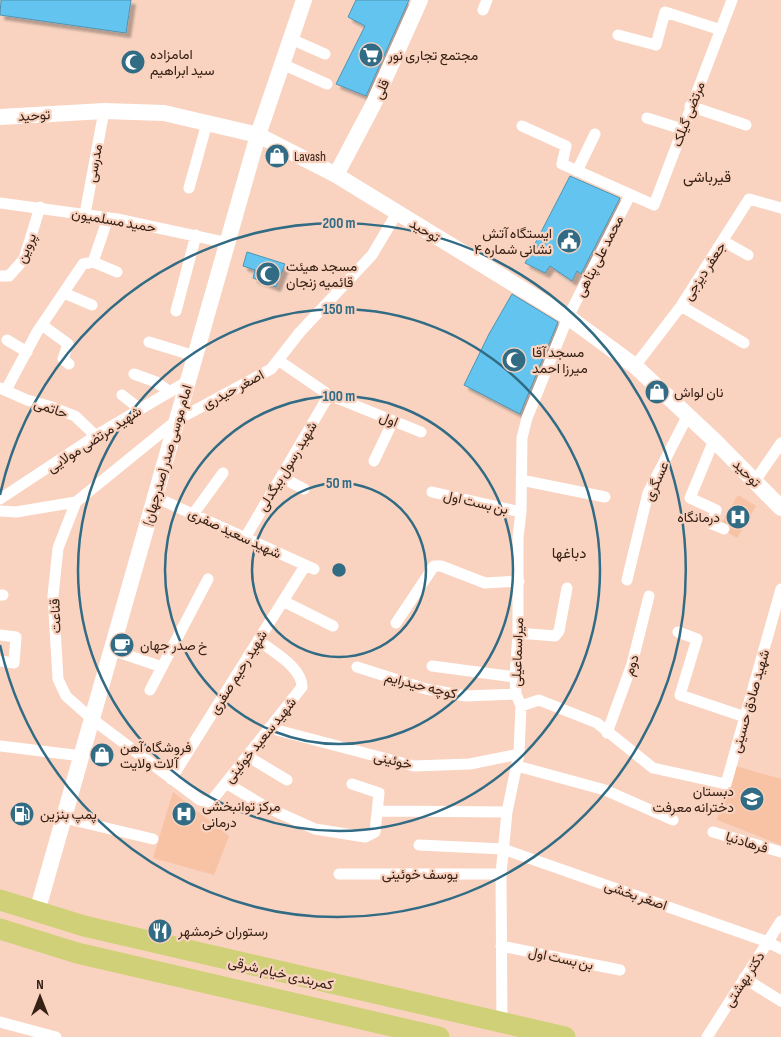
<svg xmlns="http://www.w3.org/2000/svg" width="781" height="1037" font-family="'Sofia Sans Condensed',Vazirmatn,sans-serif">
  <style>
    .built { fill: #f8c2a5 }
    .building { fill: #63c5ef; stroke: #4f93b1; filter: url(#shadow) }
    .lines { fill: none; stroke-linecap: round; stroke-linejoin: round }
    .street { stroke: #fff; stroke-width: 11 }
    .secondary { stroke: #fff; stroke-width: 16 }
    .highway { stroke: #d0d078; stroke-width: 21 }
    .ring { fill: none; stroke: #316b84; stroke-width: 2.5 }
    .labels { text-anchor: middle; stroke-width: 4.5; stroke-linejoin: round; paint-order: stroke }
    .poi-label { font-size: 14px; fill: #372014; stroke: #f9d3c0; text-anchor: start }
    .street-label { font-size: 14px; fill: #372014; stroke: #f9d3c0 }
    .neighbourhood-label { font-size: 15px; fill: #372014; stroke: #f9d3c0 }
    .centre { fill: #316b84; stroke: #f9d3c0; stroke-width: 2.5 }
    .ring-label { font-size: 15px; text-anchor: middle; font-weight: bold; fill: #316b84; stroke: #f9d3c0; stroke-width: 4.5; stroke-linejoin: round; paint-order: stroke }
  </style>
  <defs>
    <filter id="shadow"><feDropShadow dx="4.5" dy="4.5" stdDeviation="1" flood-color="#0004"/></filter>
  </defs>
  <rect width="100%" height="100%" fill="#f9d3c0"/>
  <path class="built" d="M738,495L756,506L737,538L719,527Z
    M732,765L781,779V845L717,820Z
    M173,792L229,836L214,875L153,858Z"/>
  <path class="building" d="M1,0H131L126,33L0,15Z
    M356,0H409L366,96L336,84L365,26L348,17Z
    M570,176L620,198L581,274L577,271L572,281L550,266L545,273L525,263Z
    M247,252L285,264L276,287L253,278L255,270L243,266Z
    M512,294L558,322L520,414L464,385L489,334Z"/>
  <g class="lines">
    <path class="street" d="M483,10L487,0
      M618,35L656,45L665,12L721,30
      M291,39L325,54
      M282,64L327,84
      M690,106L746,125
      M647,118L682,129
      M522,126L566,146L562,164L654,205L732,0
      M577,171L595,134
      M189,188L207,123
      M0,203L117,219L228,243
      M85,214L104,111
      M723,241L748,255
      M93,262L117,272
      M0,276H9L24,259L40,207
      M64,293L92,305
      M681,306L744,343
      M176,311L196,235
      M42,325L68,344L63,359L69,364
      M7,340L27,352
      M149,342L195,356
      M278,360L329,395L421,432
      M635,366L681,306L749,199L781,208
      M134,374L156,382L170,392
      M0,388L27,400L52,407L75,416L96,436
      M6,390L37,332L83,264L93,262L108,218
      M122,395L140,409
      M714,440L690,498L716,510L712,524L724,529
      M374,461L393,421
      M281,477L304,489
      M521,480L605,497
      M755,481L781,443
      M432,492L521,512
      M155,497L314,569
      M0,499L100,433L188,381
      M76,502L58,548L53,596L58,679L66,696L92,719L200,800L207,802L213,799L302,687C302,667 273,652 258,640
      M0,511L16,512L76,502L177,420L271,369L300,332L372,255L397,213
      M194,513L223,473
      M245,538L329,395
      M627,580L648,493L688,415
      M0,595H3
      M283,601L333,626
      M396,623L434,566H441L485,583L519,581
      M678,632L697,639L680,695L745,717
      M518,633L555,636L559,631L567,588
      M0,635L16,637L14,663L0,661
      M112,650L162,667
      M432,666L515,677
      M357,667L426,689L466,696L516,694
      M150,690L208,579
      M521,706L539,700L597,723L653,768L726,784L781,589
      M269,728L414,766L470,764L519,754
      M607,733L632,664L649,596
      M0,746L82,756
      M247,756L287,780
      M517,766L605,790L673,820
      M171,779L305,566
      M226,783L266,807L315,829L365,837L375,832L379,793L352,784
      M378,811L507,812
      M64,818L153,839
      M713,832L781,852
      M419,845L503,849L768,942L781,949
      M339,874H501
      M501,946L620,970
      M744,978L781,1001
      M0,1022L56,1037
      M502,1023L501,874L507,812L519,754L521,706L516,694L515,677L518,633V537L521,512L522,438L527,418L568,317L630,195
      M707,1037L781,921"/>
    <path class="secondary" d="M0,117L104,111L164,113L258,135L336,175L568,317L635,366L714,440L781,508
      M336,175L373,105L420,0
      M37,912L258,135L304,0"/>
    <path class="highway" d="M0,900L84,926L565,1037
      M0,929L77,953L439,1037"/>
  </g>
  <g class="ring">
    <circle cx="339" cy="570" r="87"/>
    <circle cx="339" cy="570" r="174"/>
    <circle cx="339" cy="570" r="261"/>
    <path d="M0 495A347 347 0 1 1 0 645"/>
  </g>
  <defs>
    <symbol id="supermarket-disc" viewBox="-11 -11 22 22"><circle r="9.5" fill="#316b84" stroke="#f9d3c0"/><path d="M-6-5.5h2.5l.6 2H6L4.5 2H-2.5L-4.4-4H-6ZM-1.5 3.2a1.3 1.3 0 1 0 .1 0ZM3 3.2a1.3 1.3 0 1 0 .1 0Z" fill="#fff"/></symbol>
    <symbol id="mosque-disc" viewBox="-11 -11 22 22"><circle r="9.5" fill="#316b84" stroke="#f9d3c0"/><path d="M3.5-4.9A6 6 0 1 0 3.5 4.9A5 5 0 1 1 3.5-4.9Z" fill="#fff"/></symbol>
    <symbol id="shop-disc" viewBox="-11 -11 22 22"><circle r="9.5" fill="#316b84" stroke="#f9d3c0"/><path d="M-5-2.5h2.3a2.7 3.5 0 0 1 5.4 0H5L5.5 6h-11ZM-1.5-2.5h3a1.5 2.3 0 0 0-3 0Z" fill="#fff"/></symbol>
    <symbol id="civic-disc" viewBox="-11 -11 22 22"><circle r="9.5" fill="#316b84" stroke="#f9d3c0"/><path d="M-.6-6.5H3V-4.5H.6V-3L4-1V1h2V6H-6V1h2V-1L-.6-3ZM-1.2 2.5V6h2.4V2.5Z" fill="#fff"/></symbol>
    <symbol id="hospital-disc" viewBox="-11 -11 22 22"><circle r="9.5" fill="#316b84" stroke="#f9d3c0"/><path d="M-5-5h3v3.5h4V-5h3V5h-3V1.5h-4V5h-3Z" fill="#fff"/></symbol>
    <symbol id="cafe-disc" viewBox="-11 -11 22 22"><circle r="9.5" fill="#316b84" stroke="#f9d3c0"/><path d="M-5.5-4.5H6V0H3Q3 3.5 0 3.5H-2.5Q-5.5 3.5-5.5 0ZM3-3.2v2h1.7v-2ZM-6 4.5H4V6H-6Z" fill="#fff"/></symbol>
    <symbol id="school-disc" viewBox="-11 -11 22 22"><circle r="9.5" fill="#316b84" stroke="#f9d3c0"/><path d="M0-5L7-2L0 1L-7-2ZM-4 1L0 2.5L4 1V4Q0 6-4 4Z" fill="#fff"/></symbol>
    <symbol id="fuel-disc" viewBox="-11 -11 22 22"><circle r="9.5" fill="#316b84" stroke="#f9d3c0"/><path d="M-5.5-6h7V0h2V4h1.3V-2.5L3-4.5l.8-.8L6-3V5H2.5V1h-1V6h-7ZM-4.2-4.7v3.2H.2V-4.7Z" fill="#fff"/></symbol>
    <symbol id="restaurant-disc" viewBox="-11 -11 22 22"><circle r="9.5" fill="#316b84" stroke="#f9d3c0"/><path d="M-5-6h1v4h1v-4h1v4h1v-4h1v5L-1.5 .5V6h-2V.5L-5-1ZM5-6V6H3V1.5H1.5Q1.5-4 5-6Z" fill="#fff"/></symbol>
  </defs>
  <g fill-rule="evenodd">
    <use href="#supermarket-disc" x="357" y="41" width="28" height="28"/>
    <use href="#mosque-disc" x="119" y="48" width="28" height="28"/>
    <use href="#shop-disc" x="263" y="142" width="28" height="28"/>
    <use href="#civic-disc" x="555" y="227" width="28" height="28"/>
    <use href="#mosque-disc" x="254" y="260" width="28" height="28"/>
    <use href="#mosque-disc" x="500" y="346" width="28" height="28"/>
    <use href="#shop-disc" x="643" y="378" width="28" height="28"/>
    <use href="#hospital-disc" x="724" y="503" width="28" height="28"/>
    <use href="#cafe-disc" x="108" y="631" width="28" height="28"/>
    <use href="#shop-disc" x="88" y="741" width="28" height="28"/>
    <use href="#school-disc" x="738" y="785" width="28" height="28"/>
    <use href="#fuel-disc" x="8" y="800" width="28" height="28"/>
    <use href="#hospital-disc" x="170" y="800" width="28" height="28"/>
    <use href="#restaurant-disc" x="146" y="917" width="28" height="28"/>
  </g>
  <g class="labels">
    <g class="poi-label">
      <text x="150" y="59">امامزاده<tspan x="150" dy="16">سید ابراهیم</tspan></text>
      <text x="388" y="60">مجتمع تجارى نور</text>
      <text x="294" y="161">Lavash</text>
      <text x="552" y="238" text-anchor="end">ایستگاه آتش<tspan x="552" dy="16">نشانی شماره ۴</tspan></text>
      <text x="286" y="271">مسجد هیئت<tspan x="286" dy="16">قائمیه زنجان</tspan></text>
      <text x="532" y="357">مسجد آقا<tspan x="532" dy="16">میرزا احمد</tspan></text>
      <text x="674" y="397">نان لواش</text>
      <text x="720" y="522" text-anchor="end">درمانگاه</text>
      <text x="140" y="650">خ صدر جهان</text>
      <text x="120" y="752">فروشگاه آهن<tspan x="120" dy="16">آلات ولایت</tspan></text>
      <text x="734" y="796" text-anchor="end">دبستان<tspan x="734" dy="16">دخترانه معرفت</tspan></text>
      <text x="202" y="811">مرکز توانبخشی<tspan x="202" dy="16">درمانی</tspan></text>
      <text x="40" y="819">پمپ بنزین</text>
      <text x="178" y="936">رستوران خرمشهر</text>
    </g>
    <g class="street-label">
      <text transform="translate(381 89) rotate(-66)" y="5">قلی</text>
      <text transform="translate(688 114) rotate(-69)" y="5">مرتضی گیلک</text>
      <text transform="translate(34 115) rotate(-4)" y="5">توحید</text>
      <text transform="translate(94 163) rotate(-80)" y="5">مدرسی</text>
      <text transform="translate(114 220) rotate(10)" y="5">حمید مسلمیون</text>
      <text transform="translate(425 230) rotate(31)" y="5">توحید</text>
      <text transform="translate(26 248) rotate(-68)" y="5">پروین</text>
      <text transform="translate(599 256) rotate(-63)" y="5">محمد علی پناهی</text>
      <text transform="translate(704 271) rotate(-57)" y="5">جعفر دیزجی</text>
      <text transform="translate(233 389) rotate(-28)" y="5">اصغر حیدری</text>
      <text transform="translate(51 408) rotate(19)" y="5">حاتمی</text>
      <text transform="translate(389 419) rotate(22)" y="5">اول</text>
      <text transform="translate(94 439) rotate(-33)" y="5">شهید مرتضی مولایی</text>
      <text transform="translate(167 455) rotate(-74)" y="5">(صدرجهان) امام موسی صدر</text>
      <text transform="translate(287 466) rotate(-59)" y="5">شهید رسول بیگدلی</text>
      <text transform="translate(747 473) rotate(45)" y="5">توحید</text>
      <text transform="translate(656 481) rotate(-66)" y="5">عسگری</text>
      <text transform="translate(476 502) rotate(13)" y="5">بن بست اول</text>
      <text transform="translate(235 533) rotate(25)" y="5">شهید سعید صفری</text>
      <text transform="translate(55 616) rotate(-92)" y="5">قناعت</text>
      <text transform="translate(517 652) rotate(-88)" y="5">میراسماعیلی</text>
      <text transform="translate(631 665) rotate(-73)" y="5">دوم</text>
      <text transform="translate(238 672) rotate(-58)" y="5">شهید رحیم صفری</text>
      <text transform="translate(421 685) rotate(14)" y="5">کوچه حیدرایم</text>
      <text transform="translate(750 701) rotate(-74)" y="5">شهید صادق حسینی</text>
      <text transform="translate(260 740) rotate(-51)" y="5">شهید سعید خوئینی</text>
      <text transform="translate(393 760) rotate(13)" y="5">خوئینی</text>
      <text transform="translate(747 842) rotate(17)" y="5">فرهادنیا</text>
      <text x="420" y="879">یوسف خوئینی</text>
      <text transform="translate(636 895) rotate(19)" y="5">اصغر بخشی</text>
      <text transform="translate(561 958) rotate(12)" y="5">بن بست اول</text>
      <text transform="translate(281 973) rotate(13)" y="5">کمربندی خیام شرقی</text>
      <text transform="translate(744 979) rotate(-57)" y="5">دکتر بهشتی</text>
    </g>
    <g class="neighbourhood-label">
      <text x="707" y="182">قیرباشی</text>
      <text x="569" y="558">دباغها</text>
    </g>
  </g>
  <circle cx="339" cy="570" r="8" class="centre"/>
  <g class="ring-label">
    <text x="339" y="228">200 m</text>
    <text x="339" y="314">150 m</text>
    <text x="339" y="401">100 m</text>
    <text x="339" y="488">50 m</text>
  </g>
  <g transform="translate(40 997)" stroke="#f9d3c0" stroke-width="4" paint-order="stroke">
  <path d="M0-4L9 19L0 12L-9 19Z" fill="#372014"/>
  <text y="-8" font-size="14" font-weight="bold" text-anchor="middle" fill="#372014">N</text>
  </g>
</svg>
